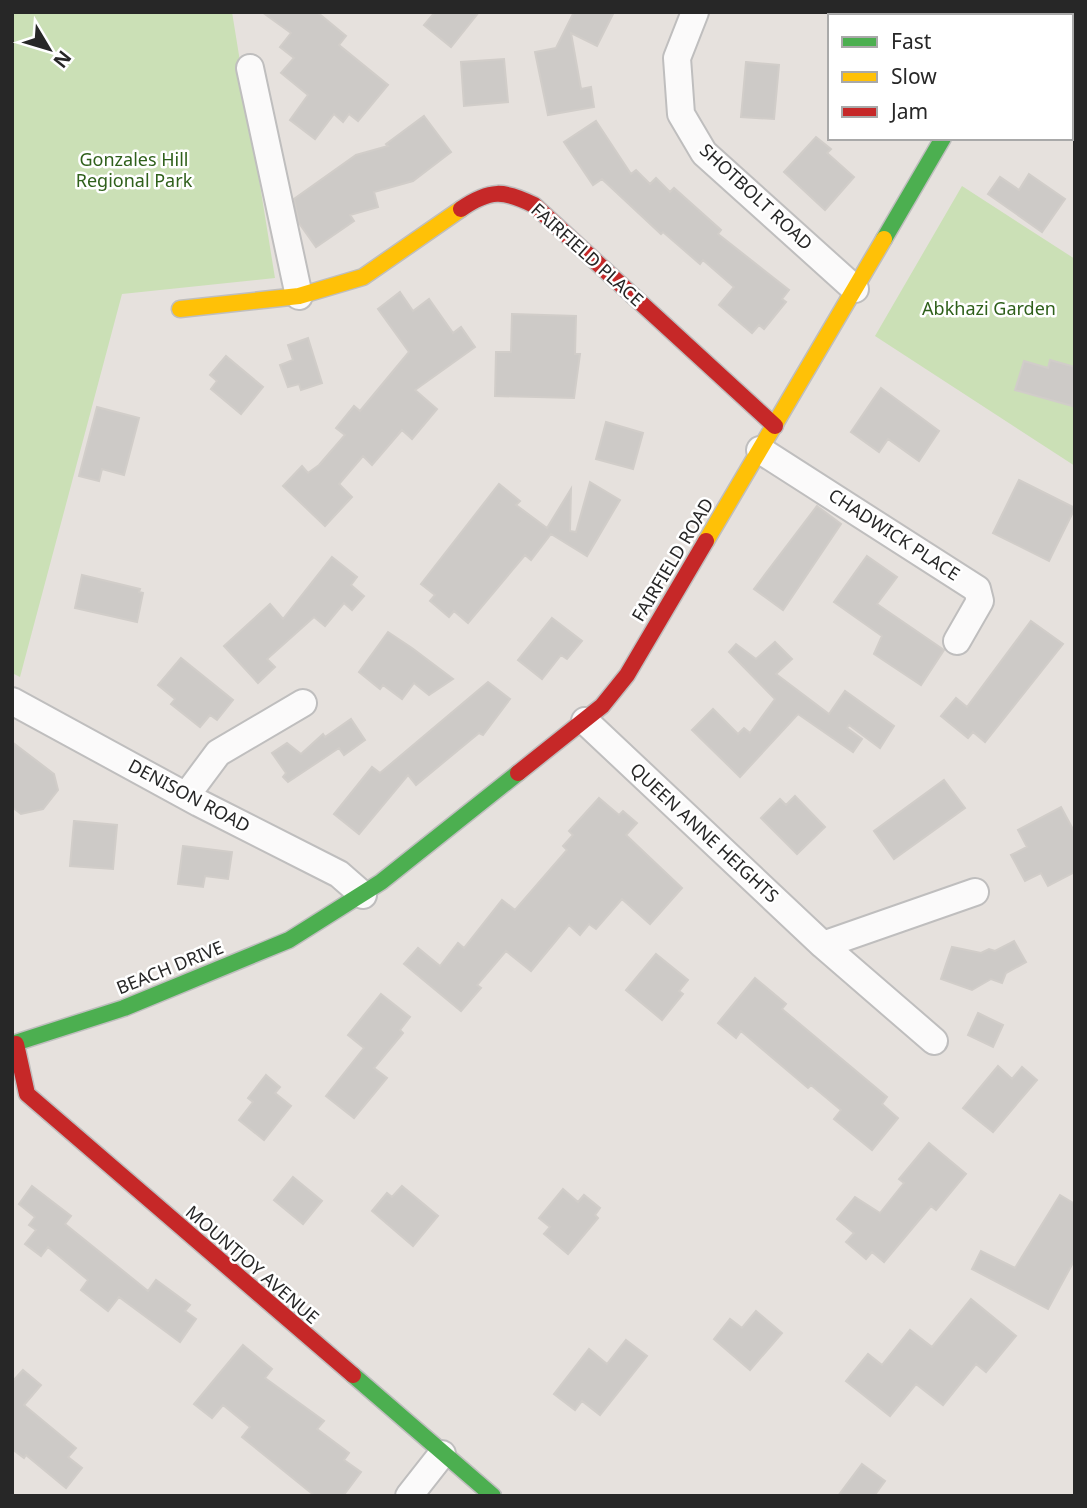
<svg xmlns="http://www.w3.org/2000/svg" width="1087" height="1508" font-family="'Noto Sans',sans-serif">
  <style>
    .green { fill: #cbe0b6 }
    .building { fill: #cdcac7; stroke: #d1cdc9; stroke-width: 2 }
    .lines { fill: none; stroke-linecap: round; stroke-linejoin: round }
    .street-casing { stroke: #bfbebe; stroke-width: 30 }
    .fast-casing { stroke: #bfbebe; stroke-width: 19 }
    .slow-casing { stroke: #bfbebe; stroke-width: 19 }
    .jam-casing { stroke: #bfbebe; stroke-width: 19 }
    .street { stroke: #fbfafa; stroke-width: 26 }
    .fast { stroke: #4caf50; stroke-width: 16 }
    .slow { stroke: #ffc107; stroke-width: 16 }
    .jam { stroke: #c62828; stroke-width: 16 }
    .labels { text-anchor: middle; stroke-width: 5; stroke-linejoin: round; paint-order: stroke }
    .park-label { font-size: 18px; fill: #2f601b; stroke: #fff }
    .street-label { font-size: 18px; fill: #272727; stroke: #fff }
  </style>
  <rect width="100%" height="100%" fill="#e6e1dd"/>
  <path class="green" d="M12,12H232L275,278L122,294L20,677L12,673Z
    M962,186L1075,259V466L875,336Z"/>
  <path class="building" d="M262,12H317L346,36L339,45L388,85L358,121L349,114L343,122L334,114L315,139L290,120L308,95L281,73L294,58L280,47L291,33Z
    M435,12H479L451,47L424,25Z
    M574,12H614L597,46L571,33L581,89L591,87L594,107L548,115L535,52L556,48Z
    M504,59L508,102L464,106L461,62Z
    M746,62L779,65L774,119L741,117Z
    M424,116L451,152L413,181L374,192L378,207L350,215L354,221L316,247L299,223L294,199L356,155L388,146L386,144Z
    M596,121L631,174L636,170L650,184L656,178L670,192L674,188L721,230L718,234L789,290L782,299L786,302L764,329L759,325L752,333L719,305L734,287L703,260L700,264L663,232L661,234L602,179L593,185L564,142Z
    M816,137L831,149L827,153L854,177L825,210L784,172Z
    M1029,174L1065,199L1042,232L988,194L1000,177L1019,190Z
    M400,292L413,311L429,299L453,333L461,327L475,347L415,390L437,409L412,439L402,430L372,465L363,456L339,484L352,497L325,526L283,486L302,466L308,473L319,465L345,435L336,428L354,406L360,411L409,352L378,309Z
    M512,314L576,316L575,354H580L574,398L495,396L496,352H511Z
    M308,338L322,383L301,390L299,384L288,387L280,365L293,360L288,345Z
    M226,356L263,387L241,414L211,389L217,381L210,375Z
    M1050,360L1075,367L1072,406L1015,390L1024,361L1048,368Z
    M881,388L939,431L919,461L888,439L879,452L851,432Z
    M97,407L139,418L124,475L102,469L99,481L79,476Z
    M606,422L643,433L633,469L596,459Z
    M1019,480L1075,508L1049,561L993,533Z
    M590,482L620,500L587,556L551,534L531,560L525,555L468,623L454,611L449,617L430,601L435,595L421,584L499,484L520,501L516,505L547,528L571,489L570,531L576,532Z
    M817,506L841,524L783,610L754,589Z
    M867,556L897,577L877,604L944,650L921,685L874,654L882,636L834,602Z
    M332,557L357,577L351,585L364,596L352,610L344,603L325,626L314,617L267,659L275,667L258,683L224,646L270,604L283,619Z
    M82,575L140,589L139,592L143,593L137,622L75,608Z
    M552,618L582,641L567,659L561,655L542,679L518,660Z
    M1031,621L1063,644L985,742L973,732L968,738L941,716L956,698L967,707Z
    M388,632L412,648L453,679L429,695L414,683L402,699L383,685L380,689L359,672Z
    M775,642L792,659L776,674L829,714L845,691L894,726L880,748L849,725L847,728L862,739L853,752L798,714L740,777L692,730L713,709L738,734L744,728L750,733L775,699L729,652L736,644L756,659Z
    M181,658L233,700L217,720L210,715L200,727L171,704L175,699L158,685Z
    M488,682L510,699L483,735L479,733L416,785L408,775L359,834L334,814L372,767L380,773Z
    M351,719L365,740L344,755L339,748L288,782L283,777L286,773L272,753L287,743L301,754L323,734L325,737Z
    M12,742L54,774L58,790L43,809L21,814L12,807Z
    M944,780L965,808L894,859L874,831Z
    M795,796L825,827L797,854L761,818L780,799L786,805Z
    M599,798L619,815L623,811L637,823L626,835L682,888L650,924L622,899L596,929L589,924L580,935L569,925L531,971L506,951L477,985L481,988L461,1011L404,964L418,948L440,966L458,943L464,948L502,900L515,910L567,850L563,846L573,835L569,831Z
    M1061,807L1075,833V872L1048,886L1041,873L1025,881L1011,855L1027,847L1018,830Z
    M74,821L117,825L113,869L70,866Z
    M183,846L232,852L228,879L205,876L203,887L178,884Z
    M1014,941L1026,962L1006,973L1002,983L991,979L972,990L941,979L952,947L981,953L989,949L995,951Z
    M656,954L688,980L679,991L683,994L662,1020L626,990Z
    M755,978L786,1004L782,1009L887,1097L882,1104L898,1118L872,1150L834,1119L841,1110L811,1085L808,1088L741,1031L736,1038L718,1023Z
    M381,994L410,1017L400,1030L403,1033L374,1068L387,1078L354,1118L326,1096L364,1048L348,1035Z
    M978,1013L1003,1025L993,1047L968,1035Z
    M998,1066L1012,1079L1022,1067L1037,1080L993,1132L963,1108Z
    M266,1075L280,1087L275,1093L291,1106L264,1140L239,1120L253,1102L248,1098Z
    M929,1143L966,1174L936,1210L931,1206L884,1262L872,1252L866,1259L846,1242L854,1233L837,1219L855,1197L880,1213L904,1183L899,1179Z
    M293,1177L322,1201L303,1224L274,1200Z
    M32,1186L71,1216L65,1224L148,1291L156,1280L190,1305L185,1311L196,1319L180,1342L119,1297L108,1311L81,1290L88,1280L48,1247L41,1256L25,1244L36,1230L29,1225L35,1217L19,1204Z
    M402,1186L438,1216L413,1246L372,1211L387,1193L392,1197Z
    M563,1189L578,1202L584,1195L600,1208L595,1215L598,1218L568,1254L544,1234L550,1227L539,1218Z
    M1060,1195L1075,1204V1259L1048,1309L972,1269L981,1251L1015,1268Z
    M971,1299L1016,1336L986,1372L976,1364L943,1405L916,1384L890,1416L846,1381L868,1354L882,1365L910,1330L932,1347Z
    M756,1311L782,1333L750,1370L714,1339L730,1319L742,1328Z
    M626,1340L647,1356L600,1415L582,1401L575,1410L554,1394L589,1349L607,1364Z
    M243,1345L272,1369L265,1378L324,1421L317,1429L349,1453L344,1460L361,1472L343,1496H315L242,1437L250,1427L223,1405L212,1418L194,1404Z
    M23,1370L41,1385L24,1405L76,1448L68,1457L82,1468L66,1488L26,1455L24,1458L12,1449V1382Z
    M862,1464L885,1481L874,1496H838Z"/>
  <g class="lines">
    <defs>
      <path id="street" d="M695,12L677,58L681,114L704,153L855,289
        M250,68L299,296
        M760,450L977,589L980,601L957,641
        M12,701L199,803L339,874L363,895
        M585,721L823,945L934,1041
        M186,796L218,753L303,703
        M823,945L975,892
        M409,1496L442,1454"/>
      <path id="fast" d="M1044,12L1049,16
        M884,239L943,138
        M12,1044L124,1008L289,940L381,882L518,773
        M353,1375L493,1496"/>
      <path id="slow" d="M180,309L299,296L363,277L461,209
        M706,541L884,239"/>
      <path id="jam" d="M1015,16L1017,12
        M1071,33L1075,36
        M461,209C490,189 504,190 534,205L775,426
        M518,773L602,706L627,675L706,541
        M16,1044L27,1094L353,1375"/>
    </defs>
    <use href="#street" class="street-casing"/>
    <use href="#fast" class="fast-casing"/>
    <use href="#slow" class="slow-casing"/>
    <use href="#jam" class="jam-casing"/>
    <use href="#street" class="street"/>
    <use href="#fast" class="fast"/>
    <use href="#slow" class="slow"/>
    <use href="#jam" class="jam"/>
  </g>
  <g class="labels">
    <g class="park-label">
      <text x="134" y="166">Gonzales Hill<tspan x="134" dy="21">Regional Park</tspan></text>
      <text x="989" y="315">Abkhazi Garden</text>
    </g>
    <g class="street-label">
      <text transform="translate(756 197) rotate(43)" y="6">SHOTBOLT ROAD</text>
      <text transform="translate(587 255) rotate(42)" y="6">FAIRFIELD PLACE</text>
      <text transform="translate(894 535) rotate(33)" y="6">CHADWICK PLACE</text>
      <text transform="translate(673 560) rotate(-59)" y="6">FAIRFIELD ROAD</text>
      <text transform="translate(189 796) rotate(28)" y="6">DENISON ROAD</text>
      <text transform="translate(704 833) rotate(43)" y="6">QUEEN ANNE HEIGHTS</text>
      <text transform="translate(170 968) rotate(-22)" y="6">BEACH DRIVE</text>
      <text transform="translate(252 1265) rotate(41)" y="6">MOUNTJOY AVENUE</text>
    </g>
  </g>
  <rect width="1087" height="1508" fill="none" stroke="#272727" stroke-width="28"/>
  <rect x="828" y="14" width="245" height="126" fill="#ffffff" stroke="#a9a9a9" stroke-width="2"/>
  <rect x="842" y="37" width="35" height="10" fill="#4caf50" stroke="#a9a9a9" stroke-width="2"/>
  <text x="891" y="49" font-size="21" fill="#272727">Fast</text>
  <rect x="842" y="72" width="35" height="10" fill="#ffc107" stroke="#a9a9a9" stroke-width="2"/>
  <text x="891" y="84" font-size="21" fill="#272727">Slow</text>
  <rect x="842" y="107" width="35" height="10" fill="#c62828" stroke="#a9a9a9" stroke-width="2"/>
  <text x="891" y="119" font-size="21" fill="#272727">Jam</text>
  <g transform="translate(49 49) rotate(128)" stroke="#ffffff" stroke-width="5" paint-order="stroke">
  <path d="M0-5L12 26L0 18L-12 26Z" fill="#272727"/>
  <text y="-10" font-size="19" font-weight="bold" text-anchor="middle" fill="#272727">N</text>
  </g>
</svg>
